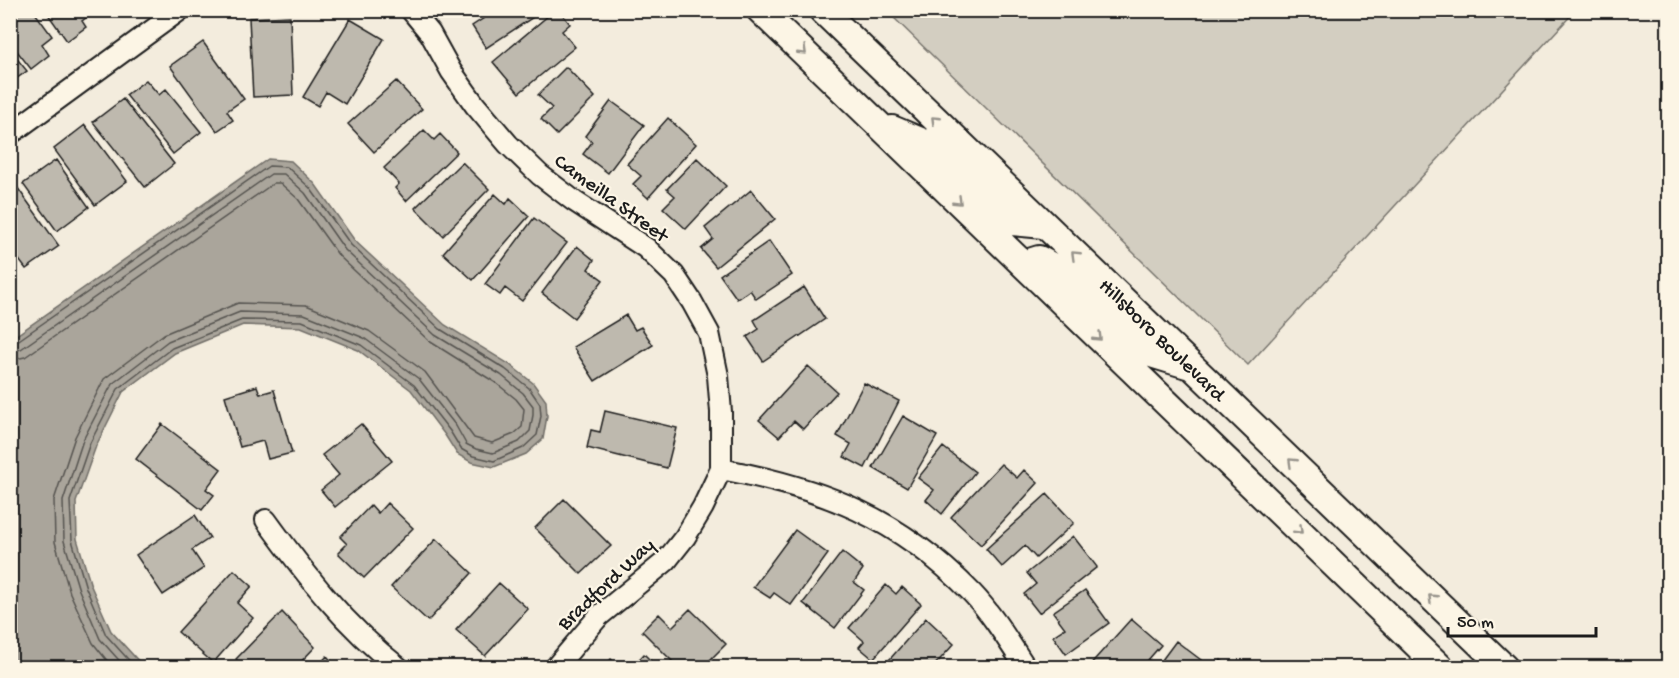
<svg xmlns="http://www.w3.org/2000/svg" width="1679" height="678" font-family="'Gochi Hand',sans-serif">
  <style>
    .green { fill: #d3cec1; stroke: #78756e; stroke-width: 1.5 }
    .water { fill: #aaa59b; stroke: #716e68; stroke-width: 1.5 }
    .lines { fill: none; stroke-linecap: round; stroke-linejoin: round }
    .shore { stroke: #55534f; stroke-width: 1.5 }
    .building { fill: #beb9ae; stroke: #1c1c1c; stroke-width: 1.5 }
    .minor-casing { stroke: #1c1c1c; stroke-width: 24 }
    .tertiary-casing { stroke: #1c1c1c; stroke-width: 30 }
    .minor { stroke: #fcf5e5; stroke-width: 20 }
    .tertiary { stroke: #fcf5e5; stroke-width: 26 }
    .oneway { stroke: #97938b }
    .labels { text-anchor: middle; stroke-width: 4.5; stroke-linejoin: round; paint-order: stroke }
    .street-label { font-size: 21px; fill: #1c1c1c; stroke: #fcf5e5 }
  </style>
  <rect width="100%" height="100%" fill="#f3ecdd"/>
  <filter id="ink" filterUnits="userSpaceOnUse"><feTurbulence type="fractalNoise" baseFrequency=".0167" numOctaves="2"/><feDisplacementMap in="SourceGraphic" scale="12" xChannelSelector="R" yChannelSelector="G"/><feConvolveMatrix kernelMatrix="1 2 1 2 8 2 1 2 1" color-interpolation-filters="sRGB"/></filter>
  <g filter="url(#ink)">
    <path class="green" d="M887,11H1575L1248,365Z"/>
    <path class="water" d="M268,159L291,161L315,184L355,241L445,325L509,364L533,383L546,401L547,416L543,439L526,454L494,467L471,462L457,454L445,435L411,390L358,350L301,327L243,325L175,353L123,392L96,446L76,502L77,539L91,586L111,631L144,667H13L10,661L11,339Z"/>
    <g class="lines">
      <path class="shore" d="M10,344L16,342L269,166L287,167L310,188L351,245L440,329L505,369L529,388L540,404L541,416L537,435L523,448L494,461L473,456L461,449L450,431L414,385L361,345L302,321L242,320L172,348L118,389L90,443L70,501L72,540L86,588L106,635L136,668
        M10,351L21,349L271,174H284L305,193L345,250L435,335L501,375L523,393L533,406V415L530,431L519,442L493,453L476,449L466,444L456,426L419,379L364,338L304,314L240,312L168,341L112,384L83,440L63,501L64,541L79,590L100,639L126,668
        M10,360L25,357L274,183H280L298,199L339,256L429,341L496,383L516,399L524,409L522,427L514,434L492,443L474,438L425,372L369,331L306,305L238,303L164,334L104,379L75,437L54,500L55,542L70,593L93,643L113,668"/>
    </g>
    <path class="building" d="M10,10H33L52,36L42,44L49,55L31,69L10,42Z
      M45,10H95V11L82,21L86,27L67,41Z
      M479,10H544L486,48L472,26L484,18Z
      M555,10H559L570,24L562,31L575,47L519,93L493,62Z
      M290,16L293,95L253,97L249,18Z
      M350,19L384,39L345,104L326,92L318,106L303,97Z
      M203,42L244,99L227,111L233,120L217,131L170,66Z
      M10,50L27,71L10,83Z
      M566,67L595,97L557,135L541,119L552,108L538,95Z
      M146,80L159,95L166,89L201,132L173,154L126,95Z
      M396,81L422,109L374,152L348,124Z
      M123,99L174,164L145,187L93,122Z
      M611,101L644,125L608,173L583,154L592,142L585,136Z
      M668,118L696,144L648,198L633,184L641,176L627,164Z
      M85,125L127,181L95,205L54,149Z
      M424,130L434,140L440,134L457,152L406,201L395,188L399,184L384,168Z
      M697,158L726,186L686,229L663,208L675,196L667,189Z
      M56,160L89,207L57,231L23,184Z
      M462,162L489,189L443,236L415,208Z
      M17,187L59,246L26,269L10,248V192Z
      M751,190L775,219L716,267L701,249L713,239L705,228Z
      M495,194L506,204L510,198L529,216L473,280L443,253Z
      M534,218L567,243L522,301L505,288L500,295L485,284Z
      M769,241L792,275L756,299L750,290L737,299L720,275Z
      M577,246L594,260L588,269L603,280L574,318L542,293Z
      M804,287L825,319L763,361L747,337L759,329L754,320Z
      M626,315L635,330L641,327L653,345L595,381L573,347Z
      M808,366L837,392L803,429L794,421L779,437L759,420Z
      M864,383L899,401L865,468L844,457L851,444L837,436Z
      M257,386L260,394L274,390L292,453L268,459L263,441L240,447L225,396Z
      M605,411L677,428L667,468L587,448L591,430L600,432Z
      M903,416L937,436L907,488L873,468Z
      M162,424L221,469L206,489L214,495L202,510L136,459Z
      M361,424L392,461L335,507L321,490L339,475L322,455Z
      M943,447L975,472L942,514L926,500L934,490L918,478Z
      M1001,464L1017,478L1024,470L1038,483L981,545L951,517Z
      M1047,494L1074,523L1036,558L1025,546L1002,567L986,549Z
      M564,499L611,546L581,574L535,528Z
      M387,503L413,528L364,578L338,553L347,544L340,537L371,505L378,513Z
      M195,515L210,538L192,550L204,568L163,595L136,555Z
      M795,530L828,554L791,605L774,593L770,598L753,587Z
      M1073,536L1097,567L1039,613L1024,594L1036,584L1027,573Z
      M436,539L472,573L428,621L391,587Z
      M842,552L863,569L854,582L864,590L835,628L803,603Z
      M234,570L252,586L237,603L253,618L213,663L178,632Z
      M499,583L528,609L485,656L456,630Z
      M886,585L896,594L902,587L921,604L873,659L859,647L864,641L849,628Z
      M1085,590L1109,623L1066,654L1053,636L1065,628L1053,612Z
      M690,609L726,644L702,668H679L642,631L659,614L672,627Z
      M282,612L315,647L295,668H244L236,659Z
      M926,618L954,644L932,668H882Z
      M1131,619L1161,645L1141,668H1087Z
      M1176,641L1209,666L1207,668H1156Z
      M644,654L658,668H631Z
      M327,656L338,668H316Z
      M611,659L621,668H603Z
      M1221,660L1231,668H1215Z"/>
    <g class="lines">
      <defs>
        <path id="minor" d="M411,10L430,33L451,71L475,105L508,144L540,175L574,201L646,248L674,275L692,302L709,333L718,376L721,412V469L703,507L685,537L666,561L599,616L555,668
          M10,134L180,10
          M721,469C823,488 899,518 972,593C993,615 1009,642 1026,668
          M266,520C306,575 345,626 399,668"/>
        <path id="tertiary" d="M760,10L1441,668
          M822,10L1505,668
          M892,129L930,145L1012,222L1044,225
          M1023,264L1039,259L1066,274L1148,353L1187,365"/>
      </defs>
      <use href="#minor" class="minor-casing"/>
      <use href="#tertiary" class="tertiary-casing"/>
      <use href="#minor" class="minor"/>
      <use href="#tertiary" class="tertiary"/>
    </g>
    <defs><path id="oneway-chevron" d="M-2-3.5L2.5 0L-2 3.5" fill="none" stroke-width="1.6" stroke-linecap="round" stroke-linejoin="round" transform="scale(1.5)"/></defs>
    <g class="oneway">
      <use href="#oneway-chevron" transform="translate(803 51) rotate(44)"/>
      <use href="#oneway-chevron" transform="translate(935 120) rotate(-136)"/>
      <use href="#oneway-chevron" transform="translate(958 201) rotate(44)"/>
      <use href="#oneway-chevron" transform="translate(1075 255) rotate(-136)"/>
      <use href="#oneway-chevron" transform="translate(1098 337) rotate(44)"/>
      <use href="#oneway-chevron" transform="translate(1292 462) rotate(-136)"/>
      <use href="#oneway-chevron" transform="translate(1299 530) rotate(44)"/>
      <use href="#oneway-chevron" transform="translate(1432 598) rotate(-136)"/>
    </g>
  </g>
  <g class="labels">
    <g class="street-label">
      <text transform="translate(612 197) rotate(36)" y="7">Cameilla Street</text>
      <text transform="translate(1163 339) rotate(44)" y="7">Hillsboro Boulevard</text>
      <text transform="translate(605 583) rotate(-43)" y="7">Bradford Way</text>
    </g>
  </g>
  <rect width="1679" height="678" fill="none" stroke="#fcf5e5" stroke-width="36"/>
  <rect x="18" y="18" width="1643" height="642" fill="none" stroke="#1c1c1c" stroke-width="2" filter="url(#ink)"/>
  <path d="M1448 627v9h148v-9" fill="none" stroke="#1c1c1c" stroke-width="3"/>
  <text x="1457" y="627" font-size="18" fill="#1c1c1c" stroke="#fcf5e5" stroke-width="4.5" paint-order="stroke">50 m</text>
</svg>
